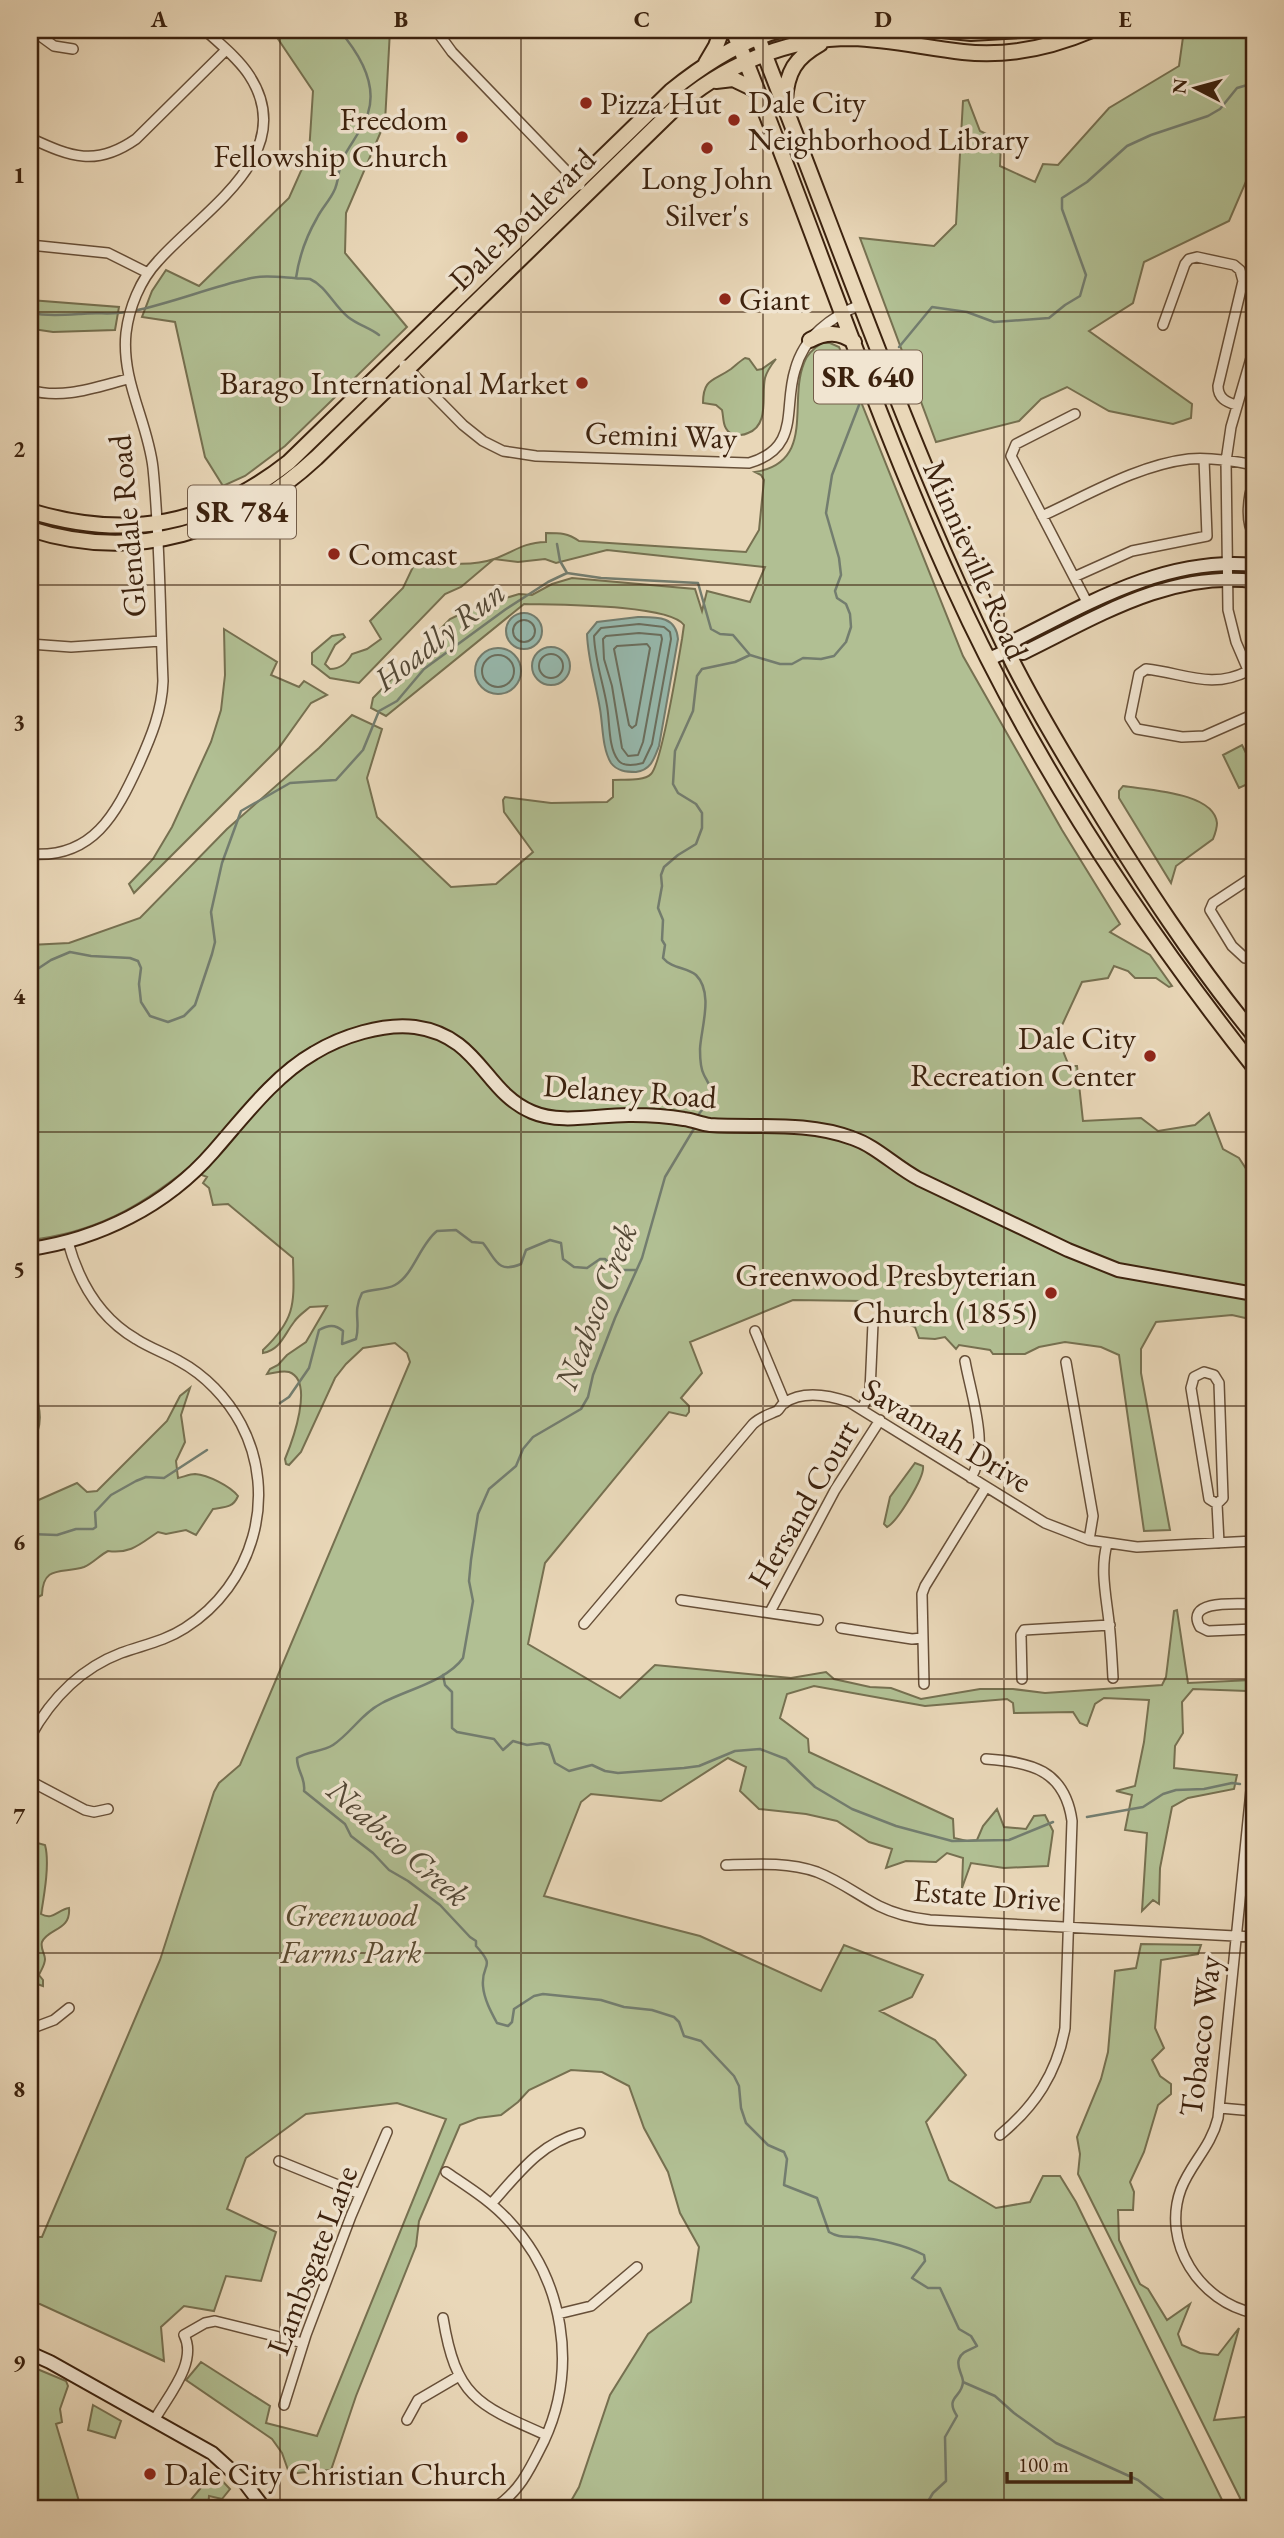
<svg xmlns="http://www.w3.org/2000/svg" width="1284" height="2538" font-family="'EB Garamond',serif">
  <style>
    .green { fill: #b1bf93; stroke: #767050; stroke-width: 2 }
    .water { fill: #97baaf; stroke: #737d6f; stroke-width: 2 }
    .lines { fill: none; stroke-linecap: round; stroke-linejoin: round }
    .shore { stroke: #6a6e5e; stroke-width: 2 }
    .stream { stroke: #737d6f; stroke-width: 2.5 }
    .street-casing { stroke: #674f38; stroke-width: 12 }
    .secondary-casing { stroke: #3c220e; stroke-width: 16 }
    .primary-casing { stroke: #3c220e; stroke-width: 18 }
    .street { stroke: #f1e5d1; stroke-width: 9 }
    .secondary { stroke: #f1e5d1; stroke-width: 12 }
    .primary { stroke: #e9d7b8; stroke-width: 14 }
    .grid { fill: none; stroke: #3c220e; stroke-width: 2; stroke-opacity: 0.55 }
    .poi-dot { fill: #8f2418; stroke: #f1e5d1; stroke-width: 2.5 }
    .labels { text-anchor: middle; stroke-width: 7; stroke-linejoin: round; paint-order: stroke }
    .shield { fill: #f1e5d1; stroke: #725c48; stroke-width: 2 }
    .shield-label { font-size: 30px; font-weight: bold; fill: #3c220e }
    .poi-label { font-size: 32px; fill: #3c220e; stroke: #f1e5d1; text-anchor: start }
    .street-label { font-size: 32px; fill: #3c220e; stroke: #f1e5d1 }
    .park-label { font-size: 32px; font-style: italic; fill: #59492f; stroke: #f1e5d1 }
    .water-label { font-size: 33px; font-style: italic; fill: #534836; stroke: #f1e5d1 }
    .neatline { fill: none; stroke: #3c220e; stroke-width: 2.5 }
    .grid-label { font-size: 23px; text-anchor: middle; font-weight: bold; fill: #3c220e }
  </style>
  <rect width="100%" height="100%" fill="#e9d7b8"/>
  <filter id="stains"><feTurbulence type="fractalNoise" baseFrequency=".00286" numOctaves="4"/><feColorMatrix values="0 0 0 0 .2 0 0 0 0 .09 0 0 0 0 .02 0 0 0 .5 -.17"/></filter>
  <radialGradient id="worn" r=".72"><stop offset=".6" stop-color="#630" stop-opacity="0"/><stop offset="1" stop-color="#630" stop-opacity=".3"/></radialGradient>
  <path class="green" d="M272,30H390L385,122L346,213L345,253L407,327L285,446L245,476L223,486L205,457L175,322L142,317L152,291L166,270L199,286L289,198L309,153L313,91Z
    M1184,30H1254V168L1250,172L1229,221L1144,262L1133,303L1089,331L1192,404L1191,418L1173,424L1109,411L1067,387L1041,399L1019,421L936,442L860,238L934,246L956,224L963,101L968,100L980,131L1001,141L1000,166L1035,182L1043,164L1058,165L1109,108L1179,66Z
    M30,300L119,307L115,330L53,332L33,329L30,328Z
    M822,343H830L839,347L963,656L1062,830L1120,924L1110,932L1150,955L1172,986L1169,987L1156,978H1135L1128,971L1114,966L1108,978L1082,982L1057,1036L1069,1066H1077L1083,1121L1141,1118L1158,1131L1195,1125L1209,1113L1223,1149L1239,1158L1254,1181V1320L1232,1315L1156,1322L1141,1349V1373L1170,1530L1144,1531L1119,1355L1101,1347L1065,1342L1039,1347L1025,1354H993L990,1350L959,1345L956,1349L945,1337L935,1339L919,1338L915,1327L882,1313L863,1301L793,1300L690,1342L702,1373L681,1398L689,1406V1412L686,1416L669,1412L545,1563L528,1644L620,1698L655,1665L791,1678L826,1672L834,1679L870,1687L891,1688L921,1699L980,1689H1013L1045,1693L1162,1685L1166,1677L1174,1611L1177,1610L1188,1683L1252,1680V1689L1247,1691L1193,1689L1182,1702L1183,1733L1175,1746L1174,1768L1237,1775L1234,1789L1188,1798L1172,1807L1160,1868L1159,1904L1153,1900L1142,1911L1147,1833L1125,1830L1132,1795L1116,1791L1135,1786L1144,1742L1149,1700L1104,1698L1095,1704L1087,1726L1080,1723L1073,1712L1014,1713L1013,1703L1007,1699L925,1706L814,1686L787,1694L780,1718L808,1739L809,1752L953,1819L954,1838L967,1841L977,1840L983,1826L997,1809L1004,1827L1026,1829L1034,1816L1045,1815L1053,1831L1048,1866L1004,1868L971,1863L962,1888L963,1858L947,1853L936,1862L906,1861L886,1868L892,1849L869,1842L837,1821L806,1814L759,1809L740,1791L746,1767L728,1758L661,1801L591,1794L581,1802L544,1896L700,1936L821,1991L844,1945L923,1975L912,1997L880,2011L935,2040L966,2075L926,2122L949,2180L996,2208L1030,2202L1043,2176H1060L1076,2202L1226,2508H567L579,2487L610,2395L648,2334L691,2302L699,2247L680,2213L668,2172L644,2128L629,2086L602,2072L571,2070L529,2090L518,2102L501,2115L478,2118L460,2125L419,2221L416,2246L356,2396L331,2470L297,2473L288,2470L282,2453L272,2439L186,2380L201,2362L270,2406L266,2423L317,2436L446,2119L397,2103L306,2114L246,2158L227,2209L276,2232L261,2281L226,2276L214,2311L184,2306L161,2327L164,2361L40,2304L30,2303V2237H42L160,1960L214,1792L219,1783L240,1765L410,1362L407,1353L395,1343L363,1348L346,1364L335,1378L301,1452L289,1465L286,1464L285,1459C292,1442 315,1381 289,1372C282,1370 275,1373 267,1374L270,1369L278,1365L287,1355L306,1342L327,1306L310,1307C304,1312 298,1316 294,1322C284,1335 280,1350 263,1353V1350C297,1318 294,1302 293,1258L228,1204L213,1205L209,1188L203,1183L207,1177L187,1169C138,1208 94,1233 30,1240L32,1209L30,1204V945L69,943L140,918L227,829L319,748L352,715L382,729L367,778L377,817L451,887L496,884L533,852L504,812L503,800L505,797L551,803L607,802L613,797V780C623,779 643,782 651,774C662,763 678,662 682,639L684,625C668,604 554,605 524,604L386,716L371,708L373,698L450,619L473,608L519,594L532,595L552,584L572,578L695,589L702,611L707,591L750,602L765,567L607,550L556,563L545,559L518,562L494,559L461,587L445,594L359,683L330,678L312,664V653L332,636L343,634L345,637L335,645L325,664L330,669C341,669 347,663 352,654L367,649L381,639L370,621L403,588L413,567L410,559C436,562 468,568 494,559C516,551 521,543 546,542V533C560,533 568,533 579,541L746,552L759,530L764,480L761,475L755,472C816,462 788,402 804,363C807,354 814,348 822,343Z
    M745,358L749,359L757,370L762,369L776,359C772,364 767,371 765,378C761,395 770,425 748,433C744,435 737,436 732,434C722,429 724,418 722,410L716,405L703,403C703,378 714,381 731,369C736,365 740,361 745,358Z
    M224,629L277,662L271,675L299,687L304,681L327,695L311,703L278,749L134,893L129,884L153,859L172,827L211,742L221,710L225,675Z
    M1242,745L1247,755L1254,753V781L1239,788L1223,755Z
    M1123,786C1146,790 1214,792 1217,823C1217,828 1215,834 1213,839L1176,866L1171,883L1119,798V791Z
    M30,1367C34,1393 50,1422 30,1445Z
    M190,1388L181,1415L185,1442L176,1461L178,1478C183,1477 190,1474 195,1474C208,1475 230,1486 238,1496C233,1508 225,1507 213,1509L196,1535L186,1530L166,1534L158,1532C140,1544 131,1554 108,1551C100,1555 92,1564 84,1567C63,1574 43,1564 42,1595L30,1601V1486L34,1502L77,1483L87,1492L97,1491L167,1421L180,1396Z
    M915,1463L923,1466C925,1477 897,1522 887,1527L884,1524L890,1497Z
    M30,1841L45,1845C50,1863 44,1896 41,1914C53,1921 57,1910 69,1908C71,1931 48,1928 42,1942C40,1948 45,1954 45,1959C45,1965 41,1970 39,1975L43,1980V1986L31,1982L30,1979Z
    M1141,1944L1201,1945L1198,1954L1161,1960L1155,2028L1164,2048L1152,2060L1160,2076L1171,2084V2094L1158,2105L1144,2152L1130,2182L1134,2192L1133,2210H1118L1119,2240L1140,2284L1148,2289L1167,2320L1190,2304L1178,2334L1182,2345L1200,2353L1218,2355L1239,2328L1214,2420L1254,2416V2508H1238L1240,2498L1078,2174L1080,2154L1077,2137L1101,2079L1108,2052L1115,1971L1136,1968Z
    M30,2366L66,2381L68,2386L60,2409L62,2422L56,2424L81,2508H30Z
    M93,2405L121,2421L115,2438L88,2430Z
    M214,2472L230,2489L222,2499L209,2496L208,2508H184Z"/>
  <path class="water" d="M506 631a18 18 0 1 1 36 0a18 18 0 1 1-36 0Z
    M638,617C657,617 676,616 678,639L659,746C654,759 651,770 636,772C626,772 617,771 611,763C602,748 603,726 600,709C596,684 588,661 587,634L597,622Z
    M532 666a19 19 0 1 1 38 0a19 19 0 1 1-38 0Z
    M475 671a23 23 0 1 1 46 0a23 23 0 1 1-46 0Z"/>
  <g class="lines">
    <path class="shore" d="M513 631a11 11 0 1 1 22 0a11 11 0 1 1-22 0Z
      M639,624L664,627L670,632L671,639L652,744L643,763C636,765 624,768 618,760C608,747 610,722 607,706C603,682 595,661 594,636L601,628Z
      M639,633L661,635L662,639L643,742L638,755L628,756L622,748L612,686L604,659L603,639L606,636Z
      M647,644L650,648L636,725L632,728L629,725L614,649L617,646Z
      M539 666a12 12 0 1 1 24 0a12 12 0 1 1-24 0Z
      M482 671a16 16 0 1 1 32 0a16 16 0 1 1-32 0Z"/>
    <path class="stream" d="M296,278C299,257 306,237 317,218C322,208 330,200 334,191C339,182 338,170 342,160C350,144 363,129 368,113C378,82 358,52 339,30
      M133,311C172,303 208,288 247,279C262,275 278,277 294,278C299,279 305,278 310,279C326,286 334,306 348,317C358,325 370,328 379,335
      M30,313C48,316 63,315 81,314C97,312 111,315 127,312
      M899,347L932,307L967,312L994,322L1049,318L1065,305L1080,296L1086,275L1062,209V198L1087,182L1127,146L1151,135L1208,116L1220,109L1237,88L1254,83
      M557,544L560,561L567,573
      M30,974L51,960L70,952L91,956L130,958L138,961L141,968L139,984L141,1002L150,1016L168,1022L184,1016L195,1005L212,954L215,942L211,912L222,863L241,811L290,783L336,780L363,750L379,711L397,701L424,669L506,609L548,582L567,573L601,578L698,583L711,629L720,634L733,635L750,655
      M697,1117C701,1109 710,1105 712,1095C712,1088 707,1081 704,1075C700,1068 700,1057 700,1049C701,1028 714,993 696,975C687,967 672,969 663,958L665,945L662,940L663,920L658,908L662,886L661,875L664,867L678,855L696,844L702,828V813L696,804L678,793L673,784L675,751L693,711L697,676L702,669L735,662L750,655L780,664H792L803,658L821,659L834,656L846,642L851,627L850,614L846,604L837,598L835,591L841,575L839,558L826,513L832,475L859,405
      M695,1127L665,1177L642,1258L615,1318L593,1375L588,1397L581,1409L533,1437L523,1449L516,1466L489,1489L478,1514L471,1560L469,1581L473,1601L463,1658C447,1681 406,1690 382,1703C362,1713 351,1733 333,1745C322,1752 308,1751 297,1758C297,1772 306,1778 304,1791L345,1824L351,1836L373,1853L389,1870L408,1881L440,1905L470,1937L476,1941V1946C497,1969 481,1962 483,1986C484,1999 491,2012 497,2023L508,2026L512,2022L514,2009L534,1996L543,1994L601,2000L624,2007L652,2010L674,2017L679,2022L684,2036L701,2041L734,2076L739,2086L741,2108L746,2123L768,2145L784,2152L787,2159L784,2185L817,2198L829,2232C839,2238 846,2236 857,2237C878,2239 905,2245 924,2255L925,2261L912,2278L928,2288H940L959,2329L971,2336L977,2346C970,2350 962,2351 959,2359C956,2367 962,2373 963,2381C963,2398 944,2396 957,2416L945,2437L946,2481L933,2493L924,2508
      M280,1403L289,1397L309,1368L319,1330C328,1325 335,1324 343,1331L342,1344L356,1339C361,1321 352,1313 362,1293C372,1288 384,1291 395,1285C413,1276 420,1244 437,1231L456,1230L472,1242L483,1243C496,1259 497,1274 521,1264L526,1250L550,1240L561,1243L563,1259L574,1267L587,1268L600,1259H605L616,1270H636
      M30,1534L57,1535L76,1529H93L96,1527L95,1512L111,1495L136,1481L146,1477L164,1478L207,1450
      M443,1675L445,1685L452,1692V1728L457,1732L494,1739L503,1750L513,1741L527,1745L542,1743L549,1745L555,1763L569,1771L592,1765L605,1771L618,1773L684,1768L699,1766L735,1751L760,1749L786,1759L815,1787L852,1809L896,1826L952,1841L1009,1840L1053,1822
      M1087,1817L1143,1807L1163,1794L1176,1790L1204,1789L1232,1783L1240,1784
      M963,2382L995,2396L1014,2413L1056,2443L1138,2480L1174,2508"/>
    <defs>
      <path id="street" d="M32,30L54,46L73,49
        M436,30L452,52L580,185
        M30,138C71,157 96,167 136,139L226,50
        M30,245L108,253L148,273
        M1163,325L1185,264L1189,259L1197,257L1234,265L1240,270L1243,281L1218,386C1218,398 1226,402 1236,405
        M1254,348L1231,427L1226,461L1228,610L1236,642L1254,684
        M404,365L463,425L483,441L503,451L536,456L749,463C801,448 783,408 795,370C804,336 831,317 862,304
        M30,390C63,400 96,387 128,379
        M1075,414L1016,444L1011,456L1088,604
        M1254,481C1248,495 1245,523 1254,535
        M1042,516C1088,495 1138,465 1189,459C1210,457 1234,461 1254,465
        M1074,577L1132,551L1207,536L1204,459
        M30,644L71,647L161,641
        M1248,671C1211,690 1184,673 1146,669L1139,674L1130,718L1137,729L1182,737L1204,736L1254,714
        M30,854C93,859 116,814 139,764C151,737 162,711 163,681C160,610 160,538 153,468C148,422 121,381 126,333C129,308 140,280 158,261C202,211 301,154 249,75C238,58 220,44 205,30
        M1254,876L1213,903L1210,910L1232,946L1245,958H1254
        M755,1331L785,1403
        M965,1361C971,1395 990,1447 971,1478
        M1066,1362L1093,1516L1089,1540
        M1204,1372L1214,1375L1219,1383L1223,1498L1217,1504L1209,1499L1191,1388L1194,1377Z
        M862,1409L870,1391L873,1323
        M1217,1504L1219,1543
        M1107,1544C1100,1570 1106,1595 1109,1622C1111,1640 1112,1659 1113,1678
        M681,1600L818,1620
        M1254,1604C1238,1604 1184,1599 1200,1627L1208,1631L1254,1629
        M770,1612L835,1490L880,1420
        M584,1624L753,1424C760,1417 768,1415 777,1411C780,1409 781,1405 784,1403C803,1390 829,1395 849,1402L1045,1523L1089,1540L1137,1547L1254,1541
        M841,1628L912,1639L922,1638
        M1022,1679L1021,1635L1024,1630L1110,1625
        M924,1684L922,1594L925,1586L986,1487
        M30,1737C51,1699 79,1669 121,1653C143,1645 165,1641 185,1628C253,1585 279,1496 241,1424C227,1398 205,1375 179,1361C165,1353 150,1348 136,1339C100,1318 79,1282 68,1242
        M986,1759C1031,1762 1065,1770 1072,1821L1065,2028C1057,2073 1035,2106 1000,2135
        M1254,1761L1218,2118C1211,2147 1191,2163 1181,2189C1161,2243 1200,2302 1254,2313
        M30,1781L85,1810L94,1812L108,1809
        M726,1865C757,1864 788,1862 817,1872C840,1881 858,1895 879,1906C895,1914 912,1918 930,1920L1254,1937
        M30,2029L54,2020L69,2008
        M1220,2108L1254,2111
        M279,2161L360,2194
        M446,2172C468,2187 491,2201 509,2221C564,2280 578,2368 544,2441C531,2467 520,2492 494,2508
        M492,2203C518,2174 540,2143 580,2133
        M558,2314L591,2306L637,2267
        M443,2318C456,2397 477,2405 546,2435
        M284,2405L306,2335L351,2216L387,2132
        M155,2419C168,2396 198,2362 184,2335L205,2323L215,2321L303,2343
        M407,2420L418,2400L459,2376"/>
      <path id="secondary" d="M1007,651L1023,653C1097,617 1169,571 1254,581
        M989,659L1007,651L1017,639C1092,601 1167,557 1254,565
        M30,1249C99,1239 166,1206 213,1152C243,1118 274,1076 314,1053C342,1036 383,1023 415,1027C480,1036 484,1092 532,1112C562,1125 600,1114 632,1115C649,1115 667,1116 684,1119C693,1120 701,1124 710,1125C757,1128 806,1121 852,1138C876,1146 896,1167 919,1179L1068,1250L1118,1270L1254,1294
        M30,2353L50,2362L212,2453L245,2483L264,2508"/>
      <path id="primary" d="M733,30C809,214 870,405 953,586C1032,760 1136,918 1254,1067
        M755,30C836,235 910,450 1006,649C1032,702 1062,752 1093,802C1142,882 1194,962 1254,1035
        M942,30L971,33L1021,30
        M706,63L716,46L722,30
        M716,81L733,79L756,90
        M785,100C787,72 795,58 820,44
        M810,340C826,332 839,331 854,342
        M30,511C128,541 209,525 289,462L671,91C703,65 740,41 780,30
        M30,529C135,563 236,532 316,458L673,110C722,66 786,38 852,38C889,39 926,48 963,52C1007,57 1052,47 1092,30"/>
    </defs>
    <use href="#street" class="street-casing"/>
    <use href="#secondary" class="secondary-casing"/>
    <use href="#primary" class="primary-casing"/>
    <use href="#street" class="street"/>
    <use href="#secondary" class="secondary"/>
    <use href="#primary" class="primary"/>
  </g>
  <path class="grid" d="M280,30V2508M521,30V2508M763,30V2508M1004,30V2508M30,312H1254M30,585H1254M30,859H1254M30,1132H1254M30,1406H1254M30,1679H1254M30,1953H1254M30,2226H1254"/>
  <g class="poi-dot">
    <circle cx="586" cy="103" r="7"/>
    <circle cx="734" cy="120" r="7"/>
    <circle cx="462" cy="137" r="7"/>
    <circle cx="707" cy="148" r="7"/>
    <circle cx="725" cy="299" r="7"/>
    <circle cx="582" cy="383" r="7"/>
    <circle cx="334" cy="554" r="7"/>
    <circle cx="1150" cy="1056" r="7"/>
    <circle cx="1051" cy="1293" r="7"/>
    <circle cx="150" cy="2474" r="7"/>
  </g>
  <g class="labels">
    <g class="shield">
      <rect x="814" y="350.5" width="108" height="53" rx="5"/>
      <rect x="188" y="485.5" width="108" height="53" rx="5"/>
    </g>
    <g class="shield-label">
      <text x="868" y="387">SR 640</text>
      <text x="242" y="522">SR 784</text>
    </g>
    <g class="poi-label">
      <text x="748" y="113">Dale City<tspan x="748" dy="37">Neighborhood Library</tspan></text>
      <text x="600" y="114">Pizza Hut</text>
      <text x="448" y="130" text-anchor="end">Freedom<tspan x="448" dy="37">Fellowship Church</tspan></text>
      <text x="707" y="189" text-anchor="middle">Long John<tspan x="707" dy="37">Silver's</tspan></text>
      <text x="739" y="310">Giant</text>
      <text x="568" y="394" text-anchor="end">Barago International Market</text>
      <text x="348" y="565">Comcast</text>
      <text x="1136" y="1049" text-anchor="end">Dale City<tspan x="1136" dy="37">Recreation Center</tspan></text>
      <text x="1037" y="1286" text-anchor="end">Greenwood Presbyterian<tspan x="1037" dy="37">Church (1855)</tspan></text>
      <text x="164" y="2485">Dale City Christian Church</text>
    </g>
    <g class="street-label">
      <text transform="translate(522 219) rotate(-44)" y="11">Dale Boulevard</text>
      <text transform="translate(661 435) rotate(2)" y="11">Gemini Way</text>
      <text transform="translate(127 526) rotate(-95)" y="11">Glendale Road</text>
      <text transform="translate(976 560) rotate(66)" y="11">Minnieville Road</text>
      <text transform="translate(630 1091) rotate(4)" y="11">Delaney Road</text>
      <text transform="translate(947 1435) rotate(31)" y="11">Savannah Drive</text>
      <text transform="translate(803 1504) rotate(-60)" y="11">Hersand Court</text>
      <text transform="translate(987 1895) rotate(4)" y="11">Estate Drive</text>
      <text transform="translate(1200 2036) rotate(-83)" y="11">Tobacco Way</text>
      <text transform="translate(312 2260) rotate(-69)" y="11">Lambsgate Lane</text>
    </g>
    <g class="park-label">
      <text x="351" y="1926">Greenwood<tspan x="351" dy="37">Farms Park</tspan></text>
    </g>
    <g class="water-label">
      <text transform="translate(439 635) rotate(-38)" y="12">Hoadly Run</text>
      <text transform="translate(595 1306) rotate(-69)" y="12">Neabsco Creek</text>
      <text transform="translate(399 1842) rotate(41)" y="12">Neabsco Creek</text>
    </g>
  </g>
  <rect width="1284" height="2538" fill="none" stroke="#e9d7b8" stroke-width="77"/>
  <g transform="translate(1196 88) rotate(276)" stroke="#f1e5d1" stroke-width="5" paint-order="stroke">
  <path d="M0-5L12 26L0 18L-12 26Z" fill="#3c220e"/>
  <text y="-10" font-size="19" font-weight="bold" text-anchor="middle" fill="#3c220e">N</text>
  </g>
  <path d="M1007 2472v10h124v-10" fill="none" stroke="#3c220e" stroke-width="3.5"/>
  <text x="1018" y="2472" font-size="21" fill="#3c220e" stroke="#f1e5d1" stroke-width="5" paint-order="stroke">100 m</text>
  <rect x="38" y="38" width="1208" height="2462" class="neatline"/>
  <g class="grid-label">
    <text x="159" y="27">A</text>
    <text x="401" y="27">B</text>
    <text x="642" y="27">C</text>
    <text x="883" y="27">D</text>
    <text x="1125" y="27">E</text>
    <text x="19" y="183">1</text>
    <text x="19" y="457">2</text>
    <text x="19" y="730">3</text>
    <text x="19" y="1004">4</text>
    <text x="19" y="1277">5</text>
    <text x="19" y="1550">6</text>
    <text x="19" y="1824">7</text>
    <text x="19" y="2097">8</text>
    <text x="19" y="2371">9</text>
  </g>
  <rect width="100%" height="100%" filter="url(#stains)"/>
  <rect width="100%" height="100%" fill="url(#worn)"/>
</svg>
